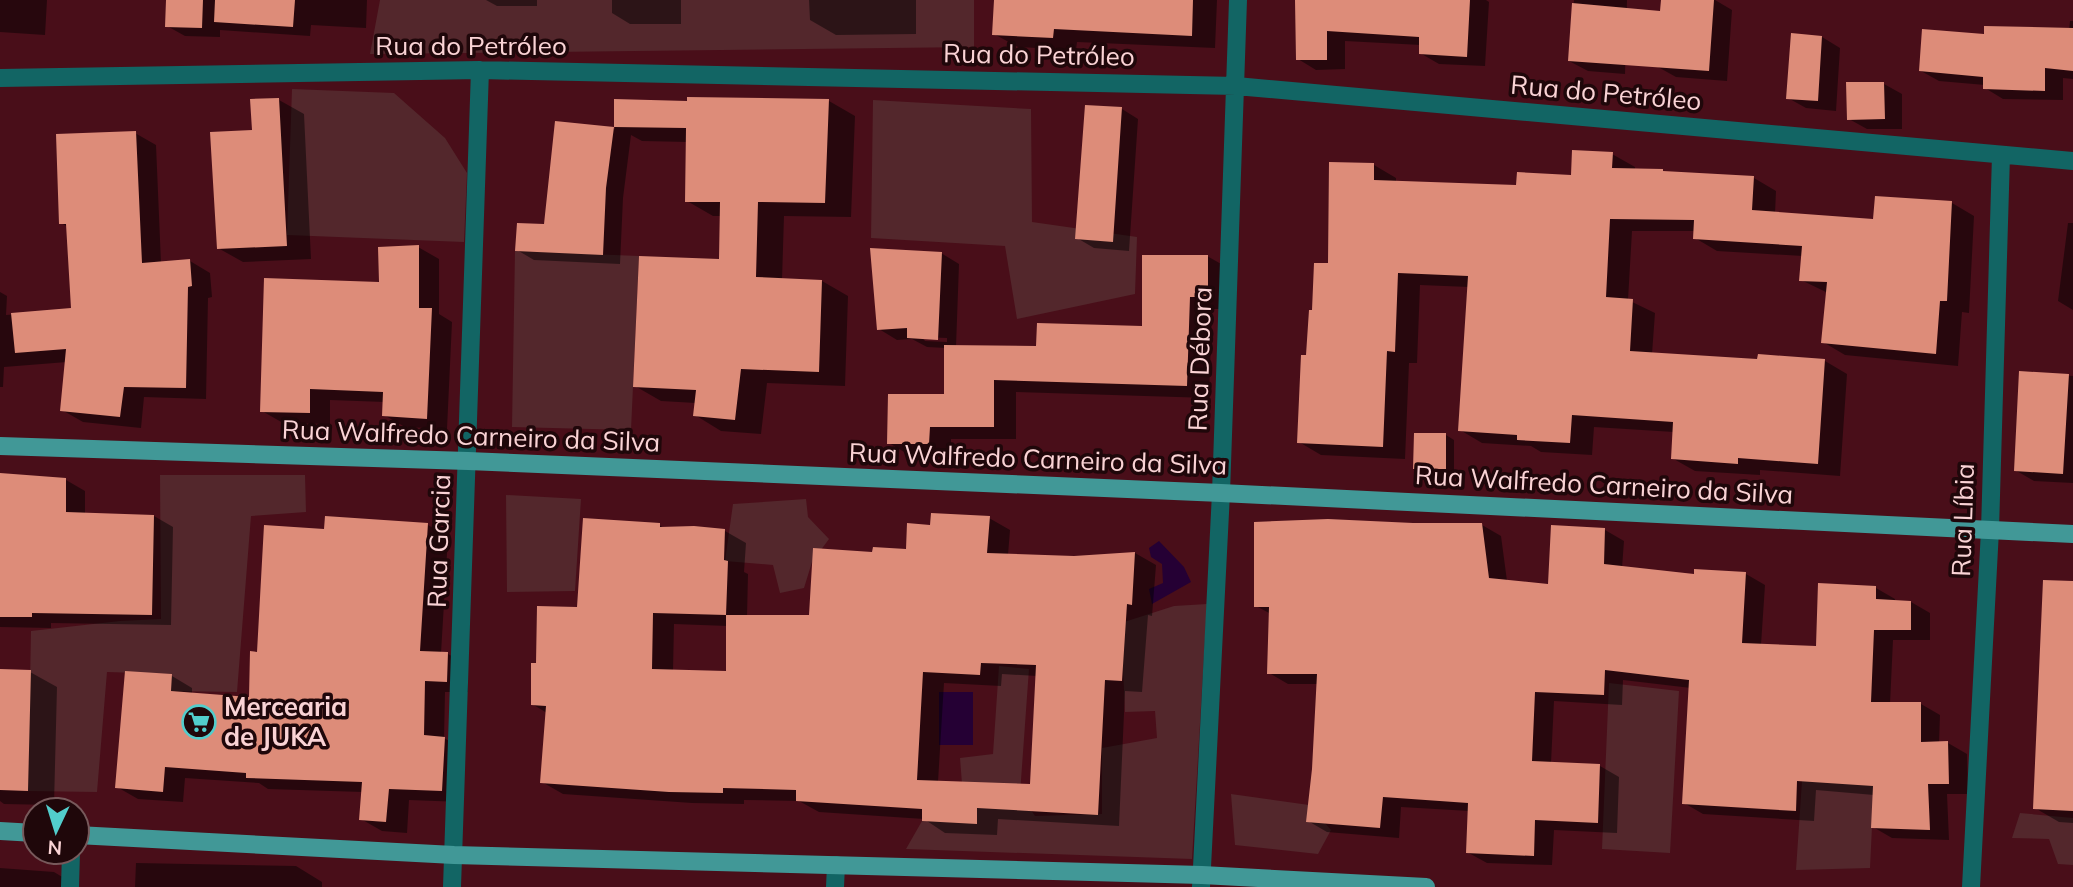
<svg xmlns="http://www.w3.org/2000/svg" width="2073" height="887" font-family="Mulish,sans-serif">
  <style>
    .green { fill: #53272c }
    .water { fill: #250034 }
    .shadow { fill: #0007; fill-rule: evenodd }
    .building { fill: #dd8c79; fill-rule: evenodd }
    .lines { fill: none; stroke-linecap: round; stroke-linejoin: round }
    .minor { stroke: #126564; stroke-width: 18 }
    .major { stroke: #419897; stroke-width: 18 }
    .labels { text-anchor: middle; stroke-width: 7; stroke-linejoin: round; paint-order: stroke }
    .street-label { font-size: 26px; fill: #fad3d5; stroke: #1f070a }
    .poi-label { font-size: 26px; font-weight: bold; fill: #fad3d5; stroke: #1f070a; text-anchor: start }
  </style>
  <rect width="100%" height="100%" fill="#490e19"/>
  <path class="green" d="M380,0H974V47L370,54Z
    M292,89L394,93L445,138L467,173L464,242L287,235Z
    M873,100L1031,109L1032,222L1137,237L1135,294L1017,319L1005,246L871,238Z
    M515,251L639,256L631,430L512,427Z
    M160,475H305L306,512L251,516L237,692L170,691L172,674L107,672L97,792L28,791L31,631L120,621L161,619Z
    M506,495L581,499L575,591L507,592Z
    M806,499L808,517L829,539L812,562L804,588L780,593L773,565L725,561L733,504Z
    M1207,604L1192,859L906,849L922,821L977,823L962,784L960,758L993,754L999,666L1029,669L1020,794L1035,816L1102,814V748L1157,738L1155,711L1125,712L1121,623L1174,606Z
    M1609,683L1679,691L1670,853L1602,849Z
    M1802,781L1874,785L1870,868L1796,870Z
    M1231,794L1309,805L1331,830L1318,854L1235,845Z
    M2020,813L2073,818V865L2058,864L2049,839L2012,838Z"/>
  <path class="water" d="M1159,541L1184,567L1191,582L1152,604L1149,589L1163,583L1162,564L1151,557L1149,548Z
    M939,692H973V745H939Z"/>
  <path class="shadow" d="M0,0H47L45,35L0,32Z
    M168,0H367L366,28L311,25L310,36L220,30V37L185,36L167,26Z
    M486,0H537V6H497Z
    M612,0H681V24H630L612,13Z
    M809,0H916V34L836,35L810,20Z
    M996,0H1217L1215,48L1077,42L1076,50L1018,47L994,34Z
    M1297,0H1486L1489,2L1485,66L1439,64L1420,53L1421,45L1345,41V69L1316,70L1298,59Z
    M1574,0H1627L1625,74L1588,71L1569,61Z
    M1663,0H1715L1732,10L1727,81L1676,77L1658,67Z
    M2070,21H2073V79L2063,78V100L2003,99L1985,88V85L1939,81L1921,71L1986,36L2069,30Z
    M1822,37L1840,48L1836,111L1806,108L1788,98Z
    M1884,84L1902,94V129H1867L1849,119Z
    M279,100L304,114L311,259L243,262L218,248Z
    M616,101L688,103L829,101L855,116L851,217L784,216L782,280L822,281L848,296L845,386L767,383L761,434L721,431L695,415L696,403L661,401L635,386L720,261L722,216H713L687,201L688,142L642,141L631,135L623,198L620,264L534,260L517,250L545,226L557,123L615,129Z
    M1122,109L1138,119L1129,251L1094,248L1077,238Z
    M135,133L156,145L161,263L190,261L210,273L212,297L208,298L206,399L144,397L141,428L83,422L62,410L67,362L4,367L3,387H0V292L7,296L6,315L72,310L68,227L61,223Z
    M1612,154L1635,167V170L1754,178L1776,191L1775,214L1875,221L1952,203L1974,216L1969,313L1962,312L1958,366L1845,355L1823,342L1828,293L1801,280L1803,256L1717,251L1695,238V231H1632L1628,300L1655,313L1652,354L1759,361H1825L1847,374L1840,476L1760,470V475L1695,471L1672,458L1674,432L1594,427L1592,455L1541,452L1531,446L1482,443L1460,430L1469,287L1420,285L1417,363H1409L1405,459L1321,455L1299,442L1314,312L1330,265L1374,165L1396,178V182L1518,187L1573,177Z
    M2068,223H2073V310L2058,301Z
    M418,247L439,259V314L452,322L447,429L405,427L384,415L385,402L330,400V424L283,423L262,411L381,283Z
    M941,253L959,264L956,347L1038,348L1144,328L1207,256L1230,269V309H1212L1209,398L1016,392V439H951V456H911L889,443L945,396L946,348L927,347L912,339L897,340L879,329ZM922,337L947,338V342L925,341Z
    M2021,373L2073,376V483L2034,481L2015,470Z
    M1446,435L1454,440V473H1424L1415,468Z
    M0,475L66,480L85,491V515L154,516L173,527L171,625L51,623V628L0,627Z
    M989,518L1010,530L1008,555L1074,558L1135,553L1156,565L1152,616L1148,615L1142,692L1125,691L1119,826L998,819L997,835L945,833L924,819L819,812L799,801L744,800V804L692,803L563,794L542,782L547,713L532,704L537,665L579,609L659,525L666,529L725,531L746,543L744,572L748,574L747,617H810L874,554L907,551L932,527ZM674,624L728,626V672L673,671ZM1002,674L1037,676L1031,786L938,782L944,683L1001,686Z
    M428,525L448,537L441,653L448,654L468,665V692H445L444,738L465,750L462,802L409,800L407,833L382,831L361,819L363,792L268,789L259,783L185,778L183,802L138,799L117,787L172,676L192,688V695L250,699L259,653L326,530Z
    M1413,525H1482L1501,536L1507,581L1550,586L1605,530L1624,541L1622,568L1696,576V571L1746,574L1765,585L1761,645L1817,648L1876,588L1895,599V602H1911L1930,613V640H1893L1890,704H1921L1940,715L1939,743H1948L1967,754L1968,794H1947L1949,840L1892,838L1873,827L1874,795L1816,790L1814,821L1703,814L1684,803L1691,688L1623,680L1622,705L1554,701L1551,763L1600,766L1619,777L1617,833L1554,830L1552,865L1487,863L1467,852L1469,811L1401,807L1399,838L1327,832L1308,821L1314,769L1318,684H1288L1269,673L1271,614L1256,606Z
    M2073,583V823L2059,822L2035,808Z
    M0,671L30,672L57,687L54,805L4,804L0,801Z
    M136,863L296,866L322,882V887H135Z
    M0,868L54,872L79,887H0Z"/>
  <path class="building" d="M166,0H203L202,28L165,27Z
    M215,0H295L293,27L214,22Z
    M994,0H1193L1192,36L1054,29L1053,38L992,35Z
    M1295,0H1470L1467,57L1419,54V37L1327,31V60H1296Z
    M1661,0H1714L1709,71L1568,61L1572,3L1660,11Z
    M1984,26L2073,28V71L2045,68V91L1983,89V77L1919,71L1922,29L1984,34Z
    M1791,33L1822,36L1818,101L1786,99Z
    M1846,82H1884L1885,119L1847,120Z
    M687,97L829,99L825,203L758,202L756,277L822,280L819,372L741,369L735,420L693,416L696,390L633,387L639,256L719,259L720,202H685L686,128L614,127V99L687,101Z
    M279,98L287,246L217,249L210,132L252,130L250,99Z
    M1085,105L1122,107L1113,242L1075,239Z
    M555,121L614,127L606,188L603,255L515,251L517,223L544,224Z
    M136,131L142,263L190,259L192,286L188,287L186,388L124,387L120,417L60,411L66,349L15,353L11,313L71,308L66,224H59L56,134Z
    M1572,150L1613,152L1612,168L1663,169V171L1754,176L1752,210L1873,219L1875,196L1952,201L1947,301H1940L1936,354L1821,343L1827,282L1799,281L1802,246L1693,239L1694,220L1610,219L1606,297L1633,299L1630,351L1757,359L1758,354L1825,359L1818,464L1738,458V464L1671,459L1673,422L1572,415L1570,443L1517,440V435L1458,431L1468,276L1398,273L1395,352L1387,351L1383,447L1297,443L1301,355H1306L1309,310H1312L1314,263H1328L1329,162L1374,163V180L1516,185L1517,172L1571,175Z
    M419,245V308H432L427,419L382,416L383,392L310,389V413L260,412L264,278L379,282L378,247Z
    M870,248L942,252L938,340L907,338V328L877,330Z
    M1142,255H1208V297H1190L1187,386L994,380V427H930L929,444H887L888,394H944V345L1036,346L1037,323L1142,326Z
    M2019,371L2069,374L2063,474L2014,471Z
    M1414,433H1446V469H1413Z
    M0,473L66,478V512L154,515L152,615L32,613V617H0Z
    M931,513L990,516L987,553L1074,556L1135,552L1132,605L1127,604L1122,681L1105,680L1098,815L977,808V824L922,821V809L796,801V790L723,788V793L669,792L540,783L546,706L531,705V663H536L537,606L577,607L583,518L660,523V527L694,526L725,529L724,560L728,561L726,615H809L813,548L872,552L873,547L906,549L907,523L930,525ZM653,613L726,615V671L652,669ZM981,663L1036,665L1030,784L917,780L923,672L980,675Z
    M325,516L428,523L420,651L448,652L447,682L425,681L424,735L445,737L442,791L389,789L386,822L359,820L362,782L246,778V773L165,767L163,792L115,788L125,671L172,674L171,691L249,697L250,651L257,652L264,525L324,529Z
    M1328,519L1413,523H1482L1489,578L1548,584L1551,525L1605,528L1604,564L1694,574V569L1746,572L1742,643L1816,646L1818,583L1876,586V599L1911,601V630H1874L1871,702H1921V742L1948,741L1949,784H1928L1930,830L1871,828L1873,786L1797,781L1796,811L1682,804L1689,680L1605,670L1604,695L1535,692L1532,761L1600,764L1598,823L1535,820L1534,856L1466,853L1468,803L1383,797L1380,828L1306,822L1312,769L1317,674H1267L1269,607H1254V522Z
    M2043,580L2073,581V811L2033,809Z
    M0,669L31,670L28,791L0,790Z"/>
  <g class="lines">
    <path class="minor" d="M0,78L480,70L1236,86L2073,161
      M70,887L71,852
      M452,887L480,70
      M835,887L836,865
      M1201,887L1221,493L1238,0
      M1971,887L1990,530L2001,155"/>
    <path class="major" d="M0,446L468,461L1221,493L2073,534
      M0,831L35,833
      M77,835L454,855L1202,875L1426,887"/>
  </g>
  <defs>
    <symbol id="supermarket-ring" viewBox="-11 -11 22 22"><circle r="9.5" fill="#1f070a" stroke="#52cdcc" stroke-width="1.5"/><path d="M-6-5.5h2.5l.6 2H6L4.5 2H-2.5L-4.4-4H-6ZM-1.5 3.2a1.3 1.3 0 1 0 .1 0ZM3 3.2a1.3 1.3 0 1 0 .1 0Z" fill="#52cdcc"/></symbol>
  </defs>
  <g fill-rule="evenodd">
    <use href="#supermarket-ring" x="180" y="703" width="38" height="38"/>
  </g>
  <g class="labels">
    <g class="street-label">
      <text x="471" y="55">Rua do Petróleo</text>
      <text transform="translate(1039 55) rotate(1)" y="9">Rua do Petróleo</text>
      <text transform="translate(1606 93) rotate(5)" y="9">Rua do Petróleo</text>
      <text transform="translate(1200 359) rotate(-88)" y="9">Rua Débora</text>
      <text transform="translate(471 436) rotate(2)" y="9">Rua Walfredo Carneiro da Silva</text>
      <text transform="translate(1038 459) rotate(2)" y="9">Rua Walfredo Carneiro da Silva</text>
      <text transform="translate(1604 485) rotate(3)" y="9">Rua Walfredo Carneiro da Silva</text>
      <text transform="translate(1963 520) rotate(-88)" y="9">Rua Líbia</text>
      <text transform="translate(439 541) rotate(-88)" y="9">Rua Garcia</text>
    </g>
    <g class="poi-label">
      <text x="224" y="716">Mercearia<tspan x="224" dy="30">de JUKA</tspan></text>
    </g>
  </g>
  <g transform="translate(56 831) rotate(184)"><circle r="33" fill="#1f070a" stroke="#77595b" stroke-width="2"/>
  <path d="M0-5L12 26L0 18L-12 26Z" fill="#52cdcc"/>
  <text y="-10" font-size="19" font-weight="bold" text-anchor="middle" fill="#fad3d5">N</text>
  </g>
</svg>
